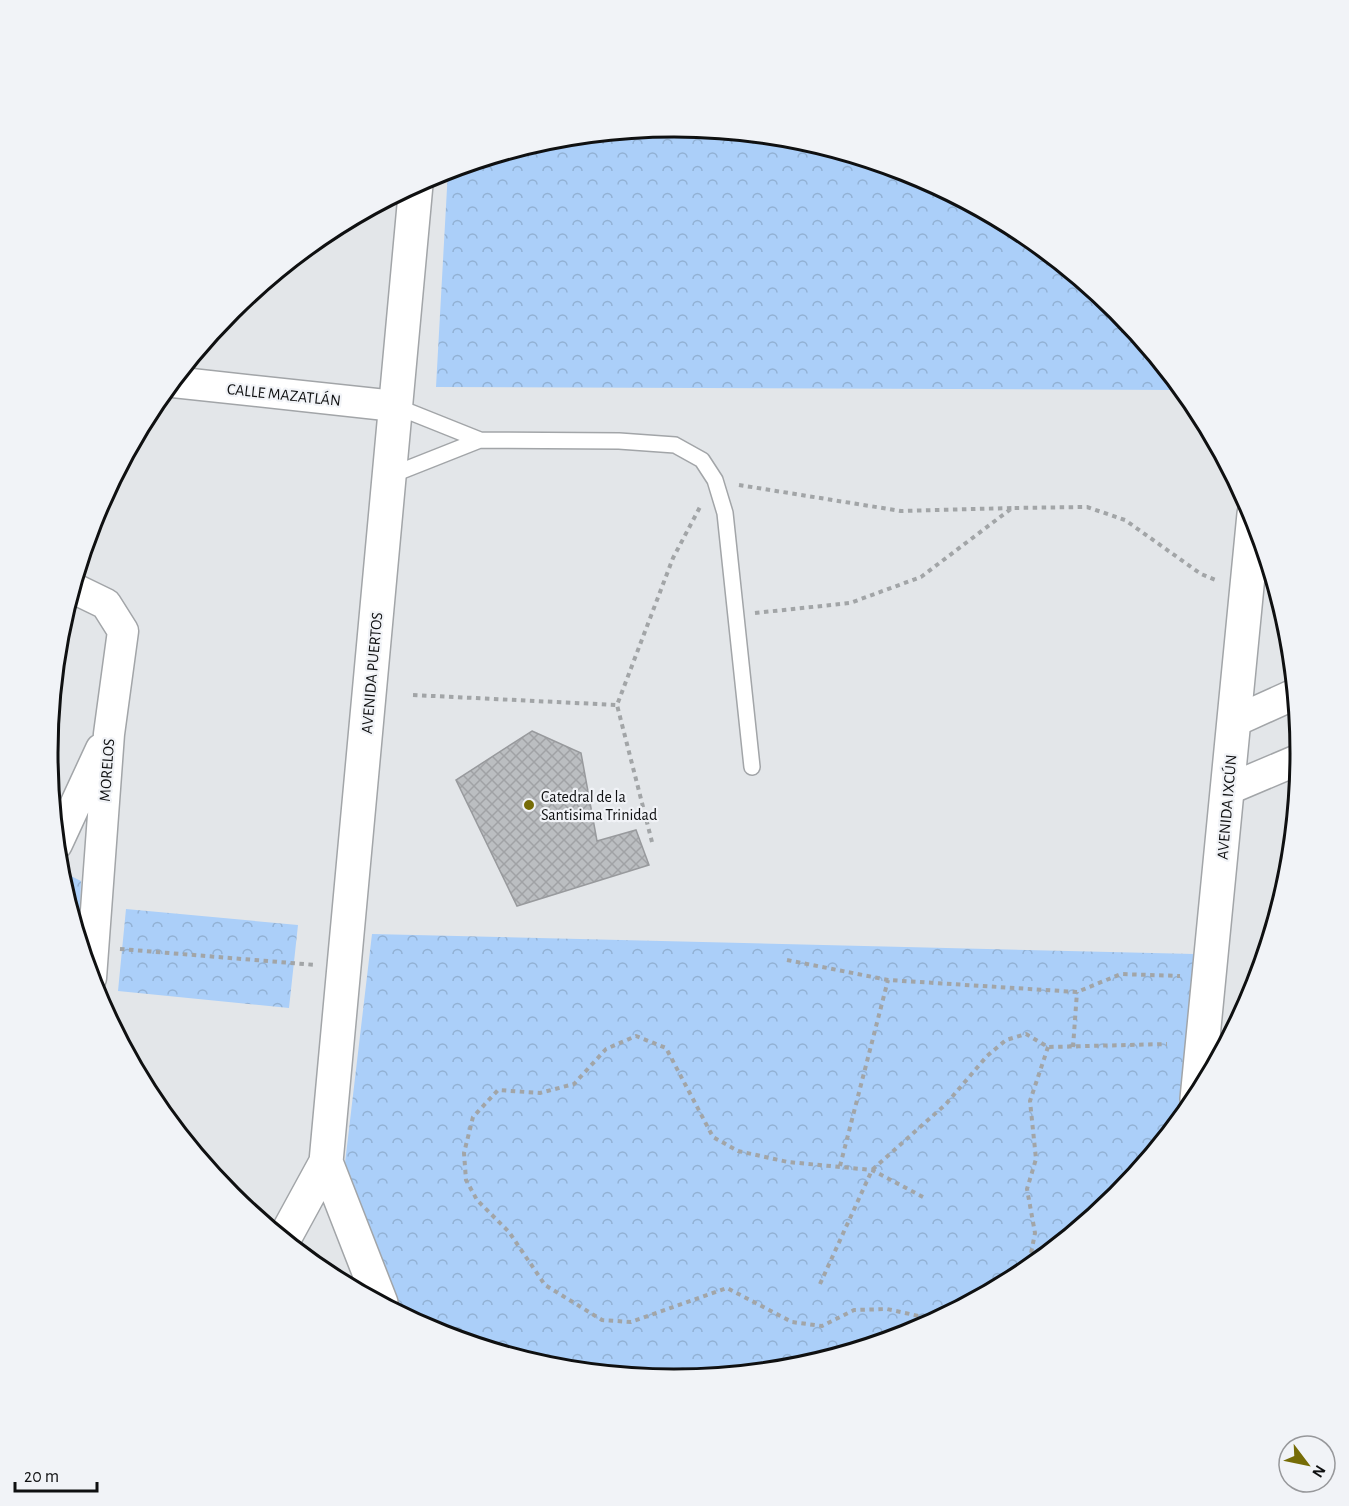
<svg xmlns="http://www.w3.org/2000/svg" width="1349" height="1506" font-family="'Alegreya Sans',sans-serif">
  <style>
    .forest { fill: url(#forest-crowns) }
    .building { fill: url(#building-cross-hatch); stroke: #989a9d; stroke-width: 1.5 }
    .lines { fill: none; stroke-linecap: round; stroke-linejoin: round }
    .service-casing { stroke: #a2a5a8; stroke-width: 18 }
    .minor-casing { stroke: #a2a5a8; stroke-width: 33 }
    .tertiary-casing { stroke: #a2a5a8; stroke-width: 36 }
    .path { stroke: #a2a5a7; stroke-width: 4; stroke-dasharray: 4.5 4.5; stroke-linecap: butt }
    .service { stroke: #fff; stroke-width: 15 }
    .minor { stroke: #fff; stroke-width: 30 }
    .tertiary { stroke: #fff; stroke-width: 33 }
    .poi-dot { fill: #766c07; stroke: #f1f3f7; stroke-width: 2 }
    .labels { text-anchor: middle; stroke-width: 4.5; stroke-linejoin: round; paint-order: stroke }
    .street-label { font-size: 16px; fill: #0f1011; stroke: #f1f3f7 }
    .poi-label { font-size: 16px; fill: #0f1011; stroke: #f1f3f7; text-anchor: start }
    .rim { fill: none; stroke: #0f1011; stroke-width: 3 }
  </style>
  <defs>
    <pattern id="forest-crowns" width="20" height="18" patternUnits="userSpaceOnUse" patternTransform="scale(1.5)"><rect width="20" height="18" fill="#abcff9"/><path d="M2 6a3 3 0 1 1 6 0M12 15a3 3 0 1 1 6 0" fill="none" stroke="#92b1d4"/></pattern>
    <pattern id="building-cross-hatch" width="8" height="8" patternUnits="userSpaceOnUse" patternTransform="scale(1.5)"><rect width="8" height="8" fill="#bbbec1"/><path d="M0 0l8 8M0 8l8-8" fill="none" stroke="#a0a2a5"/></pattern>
  </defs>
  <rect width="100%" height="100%" fill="#e3e6e9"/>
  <path class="forest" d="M675,127L797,139L915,174L1023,232L1118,310L1183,390L436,387L448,170L553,138Z
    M67,874L81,881L79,938L62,883Z
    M126,909L298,925L289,1008L118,991Z
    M372,934L1194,954L1177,1124L1117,1196L1022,1274L914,1332L796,1368L674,1379L552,1367L474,1344L403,1312L345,1163Z"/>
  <path class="building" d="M532,731L581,753L597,841L636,830L649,865L517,906L456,780Z"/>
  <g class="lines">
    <defs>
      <path id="service" d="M395,406L480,440
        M389,476L480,440L619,441L675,445L702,460L715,480L725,513L752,767"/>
      <path id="minor" d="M173,382L395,406
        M73,588L106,604L123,631L109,734L91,978
        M1233,722L1295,694
        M1229,789L1300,759
        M57,844L101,749"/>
      <path id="tertiary" d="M1197,1099L1254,514
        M326,1162L381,1303
        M284,1239L326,1162L416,184"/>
    </defs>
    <use href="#service" class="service-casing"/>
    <use href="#minor" class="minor-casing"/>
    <use href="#tertiary" class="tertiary-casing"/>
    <path class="path" d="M739,485L901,511L1012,508
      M755,613L850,603L921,577L1012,508L1087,507L1125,520L1201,574L1218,581
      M413,695L617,705
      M652,842L617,705L673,558L700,507
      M120,949L316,965
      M787,960L888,980L1077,992L1121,974L1180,976
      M1073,1047L1077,992
      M840,1166L888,980
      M923,1197L872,1170L788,1162L738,1151L713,1137L666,1048L636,1036L606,1049L574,1084L540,1093L498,1090L473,1117L464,1153L466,1180L477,1200L509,1232L545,1285L602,1320L631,1322L727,1288L792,1322L822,1326L854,1310L887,1309L937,1320
      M1019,1276L1029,1264L1035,1233L1027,1189L1036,1159L1030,1101L1048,1047
      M820,1284L872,1170L946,1104L987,1056L1006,1040L1026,1034L1048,1047L1167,1044"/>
    <use href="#service" class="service"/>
    <use href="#minor" class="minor"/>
    <use href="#tertiary" class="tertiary"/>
  </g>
  <circle class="poi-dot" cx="529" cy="805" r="6"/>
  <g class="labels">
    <g class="street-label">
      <text transform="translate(284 394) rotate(6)" y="6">CALLE MAZATLÁN</text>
      <text transform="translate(371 673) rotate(-85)" y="6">AVENIDA PUERTOS</text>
      <text transform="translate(106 770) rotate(-86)" y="6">MORELOS</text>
      <text transform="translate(1226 807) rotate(-85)" y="6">AVENIDA IXCÚN</text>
    </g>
    <g class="poi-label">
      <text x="541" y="802">Catedral de la<tspan x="541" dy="18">Santisima Trinidad</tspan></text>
    </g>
  </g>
  <path d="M0 0H1349V1506H0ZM58 753a616 616 0 1 1 1232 0a616 616 0 1 1-1232 0Z" fill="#f1f3f7" fill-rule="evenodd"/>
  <path class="rim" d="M58 753a616 616 0 1 1 1232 0a616 616 0 1 1-1232 0Z"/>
  <g transform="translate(1307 1464) rotate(122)"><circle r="28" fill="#f1f3f7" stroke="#97989b" stroke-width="1.5"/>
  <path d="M0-4.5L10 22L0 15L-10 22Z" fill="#766c07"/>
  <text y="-9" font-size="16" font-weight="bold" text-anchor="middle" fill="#0f1011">N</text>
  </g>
  <path d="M15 1482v9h82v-9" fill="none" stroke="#0f1011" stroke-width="3"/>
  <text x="24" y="1482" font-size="18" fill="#0f1011" stroke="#f1f3f7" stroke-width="4.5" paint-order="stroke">20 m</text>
</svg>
